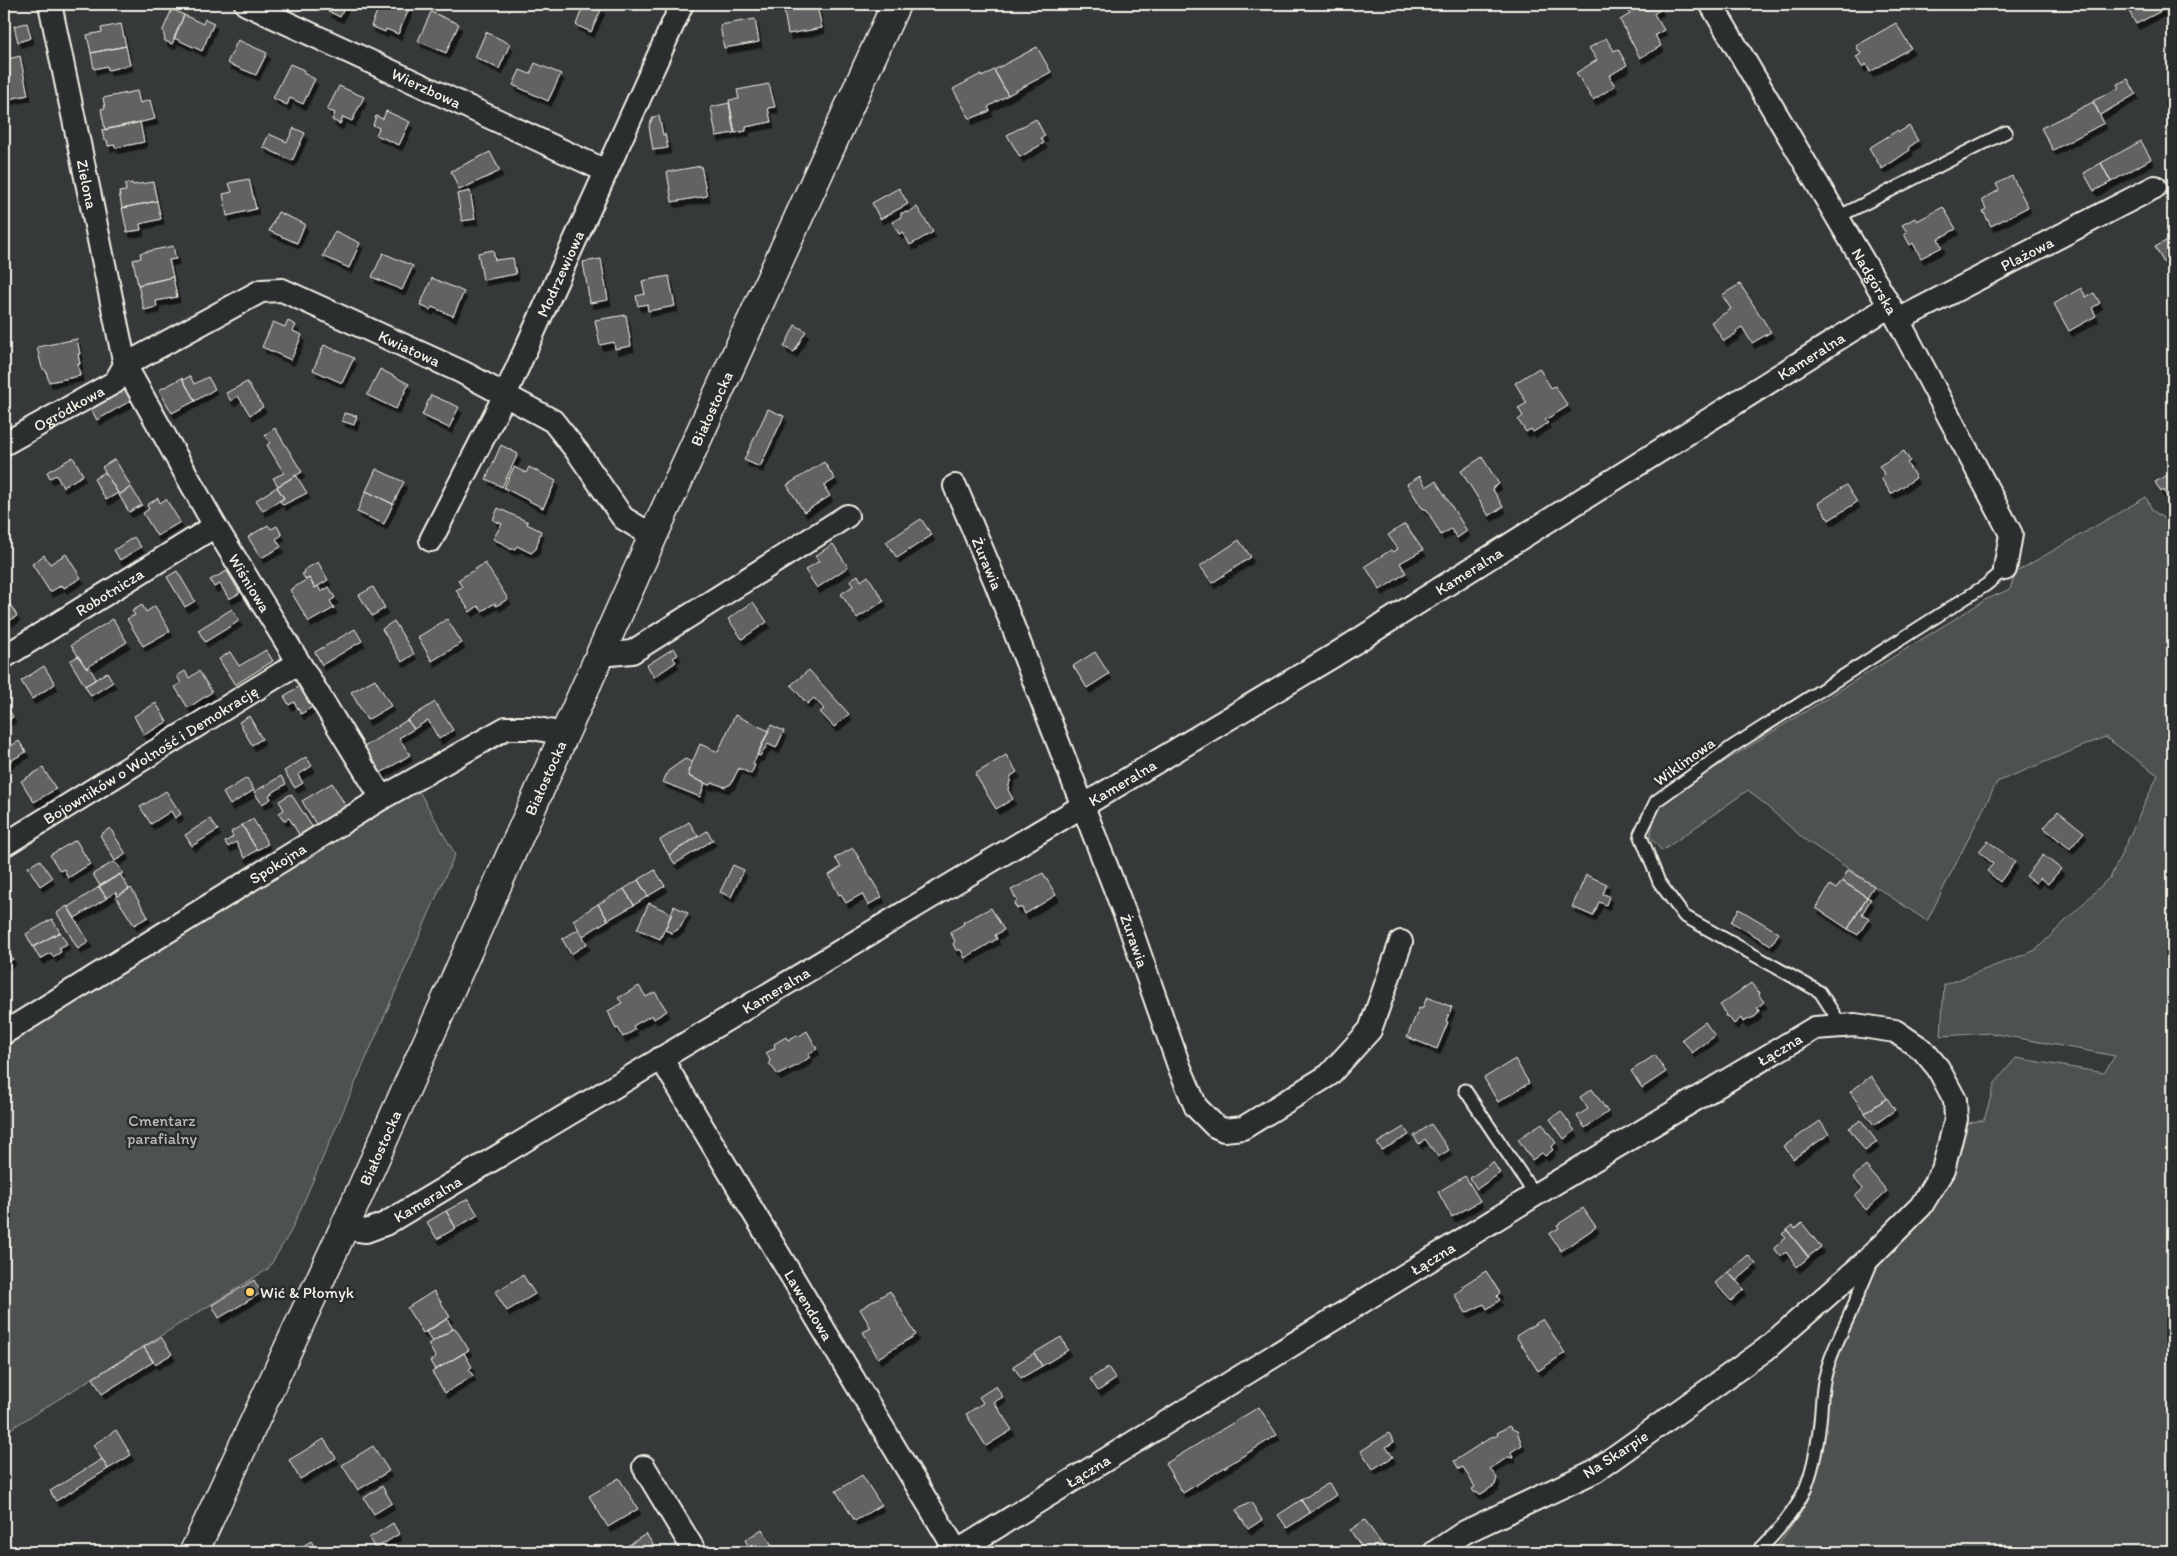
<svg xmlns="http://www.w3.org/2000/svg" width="2177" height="1556" font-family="Itim,sans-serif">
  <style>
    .green { fill: #4e514f; stroke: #a1a19c }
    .building { fill: #616362; stroke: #f4f1e8; filter: url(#shadow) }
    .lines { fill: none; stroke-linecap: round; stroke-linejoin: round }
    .lane-casing { stroke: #f4f1e8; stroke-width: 15 }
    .street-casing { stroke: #f4f1e8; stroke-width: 26 }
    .secondary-casing { stroke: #f4f1e8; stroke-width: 31 }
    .lane { stroke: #2a2d2e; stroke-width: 11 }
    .street { stroke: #2a2d2e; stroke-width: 22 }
    .secondary { stroke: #2a2d2e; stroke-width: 28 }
    .poi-dot { fill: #ffd166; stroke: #2a2d2e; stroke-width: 2 }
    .labels { text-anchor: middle; stroke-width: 5; stroke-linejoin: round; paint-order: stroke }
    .street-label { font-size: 16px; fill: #f4f1e8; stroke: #2a2d2e }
    .park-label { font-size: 16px; fill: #bab9b2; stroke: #2a2d2e }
    .poi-label { font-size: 16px; fill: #f4f1e8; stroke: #2a2d2e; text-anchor: start }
  </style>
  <defs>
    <filter id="shadow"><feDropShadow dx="3" dy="5.5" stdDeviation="0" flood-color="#0009"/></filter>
  </defs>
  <rect width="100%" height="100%" fill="#363939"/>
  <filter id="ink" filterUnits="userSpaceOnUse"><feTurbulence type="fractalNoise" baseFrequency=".02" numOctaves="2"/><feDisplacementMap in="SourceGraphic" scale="10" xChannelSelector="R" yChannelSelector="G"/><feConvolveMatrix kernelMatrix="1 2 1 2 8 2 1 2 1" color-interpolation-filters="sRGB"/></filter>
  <g filter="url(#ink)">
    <path class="green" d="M2146,497L2152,510L2173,525V1552H1773L1801,1513L1817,1470L1830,1374L1845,1332L1875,1265L1958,1125L1984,1120L1995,1083L2016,1058L2104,1073L2115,1056L1991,1033L1941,1036L1944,985L2036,950L2111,876L2158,775L2105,737L1997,782L1927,921L1804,839L1748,790L1662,851L1650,837L1656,809L1677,791L1985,600L2010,589L2016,572Z
      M417,788L455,854L291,1231L268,1269L4,1433V1041Z"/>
    <path class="building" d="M322,4H346L340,17L328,11L330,8Z
      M380,4H404L410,7L398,34L386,29L385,32L371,26Z
      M588,4L602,8L591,32L576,25L583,6L587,7Z
      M1628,4H1658L1661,9L1654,14L1664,30L1655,35L1661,46L1640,58L1620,20L1630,14L1625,5Z
      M2125,4H2159L2163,10L2136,24Z
      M817,6L822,28L788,34L784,11Z
      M172,9L184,15L172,44L165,41L163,30Z
      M431,12L459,24L446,53L418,41Z
      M184,15L203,24L205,19L214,23L202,51L174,38Z
      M755,19L759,42L724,48L720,25Z
      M27,23L31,38L18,42L14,26Z
      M1896,23L1911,48L1870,72L1866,64L1862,67L1856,57L1861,54L1856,46Z
      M121,24L126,46L91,53L87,35L102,32L101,28Z
      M486,32L510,44L499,69L475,57Z
      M1606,38L1614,51L1618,49L1627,65L1609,76L1615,86L1593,100L1576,73L1597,60L1589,48Z
      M238,40L267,53L256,75L227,63Z
      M126,46L130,65L108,70L107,66L94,69L91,53Z
      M1037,47L1051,72L1008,95L994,70Z
      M20,56L28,95L4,100V60Z
      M535,63L561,74L548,101L513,85L520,70L530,74Z
      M290,64L304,70L303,73L315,79L303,104L290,98L287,105L273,98Z
      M994,70L1008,95L988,107L990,111L970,119L953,89L981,74L982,77Z
      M2128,79L2136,94L2100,115L2093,101L2119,88L2117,84Z
      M769,84L775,107L768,108L771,122L746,127V131L735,133L729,100L739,99L737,90Z
      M339,86L364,97L352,121L343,117L340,124L332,120L335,113L327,110Z
      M137,91L140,103L150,100L155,119L105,130L101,109L105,108L103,98Z
      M2093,102L2104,123L2053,150L2041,128Z
      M729,103L734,133L716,136L711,107Z
      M386,111L410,122L399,145L376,135L379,128L373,125L376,116L383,119Z
      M659,116L663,135L665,134L668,148L653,150L649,126L653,117Z
      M1036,119L1045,136L1041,138L1044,143L1020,157L1007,135Z
      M140,122L144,142L115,148V145L108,146L107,140H104L102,130Z
      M1909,126L1918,141L1909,147L1910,150L1882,169L1869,148L1898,130L1899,132Z
      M294,128L305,133L292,161L263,147L269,134L287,142Z
      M2141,141L2151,159L2111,182L2101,163Z
      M490,152L500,171L459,190L451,171Z
      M2101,163L2111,182L2094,191L2084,173Z
      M701,166L707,196L672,202L667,172Z
      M2012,176L2028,207L1991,226L1983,211L1986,209L1982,200L1999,190L1996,184Z
      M249,179L256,209L227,216L223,194L232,192L229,183Z
      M153,182L157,201L122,208L119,192L126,191L125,184L132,183L133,185Z
      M899,188L908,204L880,219L872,203Z
      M470,191L475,219L462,221L457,194Z
      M157,201L161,219L140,224L141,230L127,232L122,208Z
      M917,207L933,232L910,245L903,232L899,234L892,222L901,217V213L909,212Z
      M1943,207L1956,229L1938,239L1942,247L1921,258L1913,243L1910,245L1904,234L1907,232L1902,225L1915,218L1917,221Z
      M278,212L305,224L297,243L269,231Z
      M335,231L360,243L349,268L323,256Z
      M2173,237V276L2172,277L2155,247Z
      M173,246L176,259L169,260L173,277L138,285L133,260L141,258L140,253Z
      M493,250L495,260L513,258L516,274L483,280L478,253Z
      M383,253L413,266L402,290L372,277Z
      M601,259L608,300L590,303L583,262Z
      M669,276L675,306L648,311L647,304L638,306L636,296L645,294L642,281Z
      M173,277L177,297L156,301L157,307L144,310L138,285Z
      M432,278L464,292L453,316L432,307L430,310L420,305Z
      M1740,284L1771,332L1752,343L1742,327L1736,331L1737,333L1724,341L1711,322L1731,309L1722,295Z
      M2081,288L2086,297L2094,293L2100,303L2092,308L2096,316L2069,331L2054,304Z
      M626,315L631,346L615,349L614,342L600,345L595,320Z
      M288,321L296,325L293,331L302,335L291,360L262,347L273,322L285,327Z
      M795,325L806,331L794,352L784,347Z
      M77,339L80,354H78L80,364H78L80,376L49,382L46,371L42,368L37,347Z
      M324,345L354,358L342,383L313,370Z
      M1539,368L1551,388L1555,386L1568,406L1545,420L1548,423L1533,432L1531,429L1526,432L1518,420L1523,416L1518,408L1527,403L1515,383Z
      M380,369L409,384L396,409L367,395Z
      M190,376L194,384L208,377L215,389L195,401L183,380Z
      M182,378L195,401L172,413L159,390Z
      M247,382L263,407L250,415L238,396L231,401L226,393Z
      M123,388L125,391L127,390L132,400L97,420L91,409L110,399L108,397Z
      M431,395L459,407L449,428L422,415Z
      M768,409L784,416L760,467L744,460Z
      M344,413L357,416L354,425L342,421Z
      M275,428L302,472L278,486L273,478L284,473L267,445L270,443L265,435Z
      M501,445L518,454L502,487L486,479Z
      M1904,451L1910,461L1907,463L1916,478L1891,494L1881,478L1885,475L1879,466Z
      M73,457L83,475L63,487L56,475L50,478L47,472Z
      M1482,457L1499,484L1492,488L1503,507L1489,516L1461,471Z
      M115,459L131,487L119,495L102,467Z
      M824,462L835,479L824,486L830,496L804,512L787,485Z
      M514,467L526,473L529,467L556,481L543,508L504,488Z
      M376,469L404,482L393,504L366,491Z
      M105,472L118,493L106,500L94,479Z
      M2173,472V497L2168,500L2164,490L2161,492L2155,482Z
      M296,475L307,493L283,505L280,501L284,498L277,487Z
      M1420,476L1426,487L1436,481L1467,531L1457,538L1451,529L1441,535L1427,510L1422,508L1407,484Z
      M1846,485L1857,502L1829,520L1818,503Z
      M131,487L142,505L129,512L119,495Z
      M277,487L284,498L263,511L256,500Z
      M366,491L393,504L384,524L357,512Z
      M158,498L160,503L166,499L180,522L157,536L143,513L149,509L147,505Z
      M498,508L528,522L527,524L541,531L536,549L531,553L517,546L515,549H510L504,544L493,539L502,524L493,520Z
      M921,519L932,535L897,558L886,542Z
      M1405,524L1423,550L1400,563L1406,573L1380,590L1365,566L1391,550L1393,552L1398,549L1388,535Z
      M268,525L271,529L277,526L282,535L276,539L281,547L261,558L248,537Z
      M134,537L141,547L120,560L114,550Z
      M1239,540L1251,557L1212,583L1200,566Z
      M833,544L848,567L817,588L805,570L819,561L815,556Z
      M66,554L81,578L64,588L62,585L50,592L32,564L44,555L50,564Z
      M318,562L328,580L315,588L309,578L306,580L302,574L305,573L304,570Z
      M485,563L508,599L496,606L495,603L482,611L478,606L470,612L456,590L462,587L458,580Z
      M177,571L195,601L185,607L167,577Z
      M227,571L240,593L229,599L220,584L214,587L210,580Z
      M858,575L861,581L868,576L884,601L857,618L841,594L853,586L850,580Z
      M309,578L315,588L318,586L321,592L329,587L335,598L330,601L334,608L309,622L290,590Z
      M373,587L385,608L372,616L359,595Z
      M4,594L17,616L4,624Z
      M753,602L767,622L742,639L728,619Z
      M142,605L146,612L155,606L170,631L143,646L127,619L135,615L132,611Z
      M232,609L239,621L205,642L198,630Z
      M113,619L127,642L86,668L71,645Z
      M447,619L462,643L432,661L418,637Z
      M394,621L414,654L402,662L382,629Z
      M355,629L362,641L322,665L315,652Z
      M674,648L678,655L673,658L676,662L654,677L647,665Z
      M266,650L273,661L235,685L219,659L230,652L239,666Z
      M1095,652L1109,674L1087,688L1073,666Z
      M78,656L87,669L89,667L95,677V680L85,686L70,661Z
      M44,666L55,684L32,699L21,681Z
      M809,670L849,714L834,727L820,712L824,709L814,698L807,704L791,685Z
      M185,671L189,678L199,671L212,692L188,708L175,687L181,683L177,676Z
      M107,672L113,682L91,696L85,686Z
      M375,679L391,706L367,720L351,692Z
      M300,686L312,707L301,714L294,702L289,705L284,696Z
      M4,701L13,717L4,723Z
      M435,702L453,730L439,739L428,720L414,729L407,720Z
      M156,703L167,722L144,735L134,716Z
      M735,715L769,731L753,764L755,765L751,774L739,768L731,784L725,787L714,783L709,785L690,777L688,772L700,744L718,752Z
      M249,716L262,739L252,745L239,722Z
      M407,720L414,729L399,738L410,755L381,773L364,747Z
      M771,725L784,731L776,748L768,744L760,756L757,755Z
      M19,741L26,752L5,764L7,768L4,770V750Z
      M1006,755L1017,772L1011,776L1008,790L1013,799L996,809L975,774Z
      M306,757L312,766L298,775L303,783L295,788L284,771Z
      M685,759L692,762L688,772L690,777L705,783L700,797L663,782L668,771Z
      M43,768L56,789L34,802L21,781Z
      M281,776L286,784L269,795L271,799L262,804L254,792Z
      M247,778L254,790L230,805L223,793Z
      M332,783L347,808L317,826L302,801Z
      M166,791L181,814L175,818L171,811L151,824L140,807Z
      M291,794L313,828L300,836L289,818L284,821L279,813L284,810L279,801Z
      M2058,811L2084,832L2070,849L2044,828Z
      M210,819L218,830L192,846L185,835Z
      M253,819L268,844L257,850L242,825Z
      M689,822L698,836L669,855L660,840Z
      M242,825L257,850L245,858L236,842L228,847L225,842L233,837L231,832Z
      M110,828L126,854L115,861L100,835Z
      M707,831L713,840L675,864L669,855Z
      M76,840L90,864L68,878L64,869L60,871L50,855Z
      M1988,841L2015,862L2000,882L1987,871L1993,864L1979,851Z
      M853,848L882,897L868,905L862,894L846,903L841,894L839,895L829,875L841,867L835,858Z
      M2043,855L2061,869L2048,884L2040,878L2036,883L2026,876Z
      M40,860L52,878L40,886L28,867Z
      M113,862L117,864L123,873L100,886L93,874Z
      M733,865L744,870L731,897L720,892Z
      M655,870L665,886L648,896L638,880Z
      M1848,870L1874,886L1867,897L1842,881Z
      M1043,873L1056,895L1025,914L1022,908H1017L1014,904L1017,900L1011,890Z
      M120,874L129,889L118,896L116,892L106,898L99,886Z
      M1586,875L1607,884L1603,894L1609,896L1606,905L1599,902L1593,916L1572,907Z
      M638,880L648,896L634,905L624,889Z
      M1842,881L1867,897L1848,929L1816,908L1830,885L1836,889Z
      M99,887L107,898L75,918L68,907Z
      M131,888L148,917L134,925L116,897Z
      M624,889L634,905L608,920L598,904Z
      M1867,897L1871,899L1862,914L1869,918L1858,935L1848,929Z
      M649,903L672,914L660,939L637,929Z
      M598,904L608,920L583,936L573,920Z
      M67,906L89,942L78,949L57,913Z
      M674,906L688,913L680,928L672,933L665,930Z
      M991,908L1004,930L995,935L997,939L965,958L961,950H956L953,944L955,941L950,932L964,924L963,922Z
      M1739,909L1779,933L1771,945L1731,922Z
      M52,919L60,932L33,947L26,934Z
      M579,929L587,944L571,954L562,939Z
      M60,932L67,944L59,948L61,952L53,957L51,953L40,959L33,947Z
      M7,949L13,959L4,965V951Z
      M1751,983L1757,991L1760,992L1759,995L1764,1002L1757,1008L1759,1010L1756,1016L1743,1022L1741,1018L1734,1024L1728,1016H1725L1726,1013L1720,1005Z
      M639,986L646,997L655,992L667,1011L654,1019L652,1015L633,1026L635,1030L623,1037L618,1028L616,1029L608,1011L622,1003L618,998Z
      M1427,997L1452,1007L1446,1021L1448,1022L1437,1049L1407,1037L1419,1008L1422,1009Z
      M1705,1022L1715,1036L1692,1053L1682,1039Z
      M807,1031L817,1049L808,1054L810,1057L800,1064L778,1075L769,1063L770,1060L766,1053L775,1048L774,1044L786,1037L788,1040L797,1035L798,1037Z
      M1655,1055L1666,1072L1642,1088L1631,1071Z
      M1515,1059L1529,1083L1498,1102L1484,1078Z
      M1871,1076L1887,1098L1865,1113L1850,1092Z
      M1592,1089L1608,1112L1585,1128L1577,1116L1588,1109L1580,1097Z
      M1887,1098L1895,1110L1874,1125L1865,1113Z
      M1561,1111L1575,1131L1564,1139L1550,1119Z
      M1861,1120L1877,1142L1865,1151L1849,1128Z
      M1820,1121L1829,1134L1793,1159L1784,1146Z
      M1542,1123L1556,1143L1551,1147L1553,1150L1545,1156L1542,1153L1532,1160L1518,1139Z
      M1431,1124L1449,1150L1438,1157L1425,1139L1419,1144L1414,1136Z
      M1404,1127L1409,1135L1382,1150L1377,1143Z
      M1493,1162L1500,1173L1477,1189L1470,1178Z
      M1866,1166L1887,1191L1866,1210L1855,1196L1863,1189L1853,1177Z
      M1465,1176L1480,1201L1452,1217L1438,1192Z
      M468,1199L478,1215L456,1228L446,1211Z
      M1583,1208L1596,1227L1561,1251L1549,1234L1559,1228L1557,1225Z
      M446,1211L456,1228L437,1239L427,1222Z
      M1802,1223L1821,1247L1808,1257L1787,1230L1793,1225L1795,1229Z
      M1787,1230L1809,1257L1797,1267L1786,1252L1781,1257L1774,1248L1786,1238L1782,1234Z
      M1748,1255L1756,1264L1736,1281L1728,1272Z
      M1486,1271L1500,1293L1497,1296L1500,1300L1487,1309L1484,1304L1466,1313L1454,1294L1463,1289L1462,1286Z
      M1728,1272L1744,1289L1731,1301L1715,1283Z
      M523,1275L535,1294L507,1311L495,1292Z
      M254,1280L261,1293L219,1318L212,1305Z
      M434,1291L450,1317L423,1333L407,1308Z
      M890,1291L916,1335L878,1358L863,1332L871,1328L860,1309Z
      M447,1319L453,1329L432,1342L426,1332Z
      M1543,1319L1565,1353L1538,1371L1516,1336Z
      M455,1328L469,1350L435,1370L430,1361L436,1358L428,1344Z
      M161,1337L172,1354L155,1364L144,1347Z
      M1061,1337L1068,1350L1042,1366L1034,1353Z
      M144,1347L153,1362L102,1394L93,1378Z
      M464,1353L472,1367L469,1369L473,1376L445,1393L432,1372Z
      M1034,1353L1042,1366L1021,1378L1013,1366Z
      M1108,1367L1116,1379L1098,1391L1090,1379Z
      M996,1386L1003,1397L994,1402L1012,1430L986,1446L966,1414L983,1403L979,1397Z
      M1259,1407L1277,1435L1183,1493L1165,1464Z
      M1509,1426L1512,1429L1517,1431L1522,1445L1511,1452L1513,1458L1508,1457L1490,1469L1497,1478L1495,1485L1481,1494L1474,1492L1472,1489L1475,1487L1463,1467L1459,1469L1454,1461L1493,1436L1494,1437L1498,1435L1497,1433Z
      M116,1430L131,1455L108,1469L93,1445Z
      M1389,1433L1394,1442L1386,1447L1393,1457L1373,1469L1361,1451Z
      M324,1439L336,1458L300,1479L289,1460Z
      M373,1446L389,1471L358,1490L342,1465Z
      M102,1459L108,1469L56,1501L50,1491Z
      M862,1475L881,1505L855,1521L836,1491Z
      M619,1478L638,1509L608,1527L589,1496Z
      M1329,1483L1336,1495L1310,1513L1301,1500Z
      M382,1486L392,1503L374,1514L364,1498Z
      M1301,1500L1310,1513L1287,1528L1278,1515Z
      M1251,1502L1262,1520L1248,1529L1236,1510Z
      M1365,1520L1387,1552H1365L1350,1530Z
      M393,1523L399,1534L375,1549L369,1538Z
      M762,1529L775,1550L779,1552H746L750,1549L745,1540Z
      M646,1534L653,1544L650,1546L654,1552H618Z
      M311,1541L318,1552H293Z"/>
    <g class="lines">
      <defs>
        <path id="lane" d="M1838,217L2006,132
          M1842,1026L1820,992L1684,916L1659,882L1640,834L1656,801L1733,746L1986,585L2005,569
          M1465,1090L1535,1195
          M1757,1552C1802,1508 1813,1485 1820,1422C1822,1406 1821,1389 1826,1373C1830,1356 1837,1343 1844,1327C1854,1306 1862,1285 1871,1264"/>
        <g id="street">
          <path id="s1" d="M50,4L125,365L215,526L382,798"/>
          <path id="s2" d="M246,4L606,171"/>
          <path id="s3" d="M1711,4L1898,320L2011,534L2005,569"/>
          <path id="s4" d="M1898,320L2155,187"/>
          <path id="s5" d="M125,365L261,291L282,290L462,372L553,421L579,454L623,518L653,536"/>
          <path id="s6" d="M4,444L115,382L125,365"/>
          <path id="s7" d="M955,486L996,583L1130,927L1179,1066L1196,1107L1215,1126L1224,1130L1243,1128L1329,1075L1370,1030L1401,942"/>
          <path id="s8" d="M431,540L505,395L682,4"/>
          <path d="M600,655L632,652L847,516"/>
          <path id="s9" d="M4,657L215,526"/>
          <path id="s10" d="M4,845L298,663"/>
          <path id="s11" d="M4,1033L382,798L506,728H533L564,734"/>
          <path id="s12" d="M661,1058L957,1552"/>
          <path id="s13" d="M344,1228L366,1231L385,1224L1333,656L1890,306"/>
          <path d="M644,1467L695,1552"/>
          <path id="s14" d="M956,1552L1535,1195L1815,1028L1855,1025L1895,1031L1923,1050L1938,1068L1955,1100L1956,1119L1943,1170L1921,1206L1863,1264L1766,1349L1595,1471L1465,1532L1435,1552"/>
        </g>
        <g id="secondary">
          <path id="s15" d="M194,1552L344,1228L653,536L896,4"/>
        </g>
      </defs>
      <use href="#lane" class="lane-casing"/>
      <use href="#street" class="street-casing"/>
      <use href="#secondary" class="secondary-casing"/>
      <use href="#lane" class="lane"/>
      <use href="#street" class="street"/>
      <use href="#secondary" class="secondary"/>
    </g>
  </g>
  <circle class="poi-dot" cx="250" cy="1292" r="5"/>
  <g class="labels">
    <g class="street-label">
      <text dy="6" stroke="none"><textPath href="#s2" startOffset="199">Wierzbowa</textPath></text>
      <text dy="6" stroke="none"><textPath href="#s1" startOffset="184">Zielona</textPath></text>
      <text dy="6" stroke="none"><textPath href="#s4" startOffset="145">Plażowa</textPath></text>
      <text dy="6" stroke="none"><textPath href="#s8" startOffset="296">Modrzewiowa</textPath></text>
      <text dy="6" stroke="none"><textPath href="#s3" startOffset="322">Nadgórska</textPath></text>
      <text dy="6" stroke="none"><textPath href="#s5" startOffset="316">Kwiatowa</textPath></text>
      <text dy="6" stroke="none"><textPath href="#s13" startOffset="1712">Kameralna</textPath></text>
      <text dy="6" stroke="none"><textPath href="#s6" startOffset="74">Ogródkowa</textPath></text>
      <text dy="6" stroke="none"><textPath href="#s15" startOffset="1255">Białostocka</textPath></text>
      <text dy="6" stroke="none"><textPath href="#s7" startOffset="84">Żurawia</textPath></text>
      <text dy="6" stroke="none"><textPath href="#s13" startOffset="1308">Kameralna</textPath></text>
      <text dy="6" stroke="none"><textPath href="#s1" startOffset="620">Wiśniowa</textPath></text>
      <text dy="6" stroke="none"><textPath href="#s9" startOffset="124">Robotnicza</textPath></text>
      <text dy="6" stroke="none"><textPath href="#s10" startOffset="172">Bojowników o Wolność i Demokrację</textPath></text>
      <text transform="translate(1684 761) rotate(-36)" y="6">Wiklinowa</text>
      <text dy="6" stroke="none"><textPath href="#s15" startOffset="850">Białostocka</textPath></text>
      <text dy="6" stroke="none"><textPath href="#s13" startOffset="902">Kameralna</textPath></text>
      <text dy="6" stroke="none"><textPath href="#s11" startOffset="322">Spokojna</textPath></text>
      <text dy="6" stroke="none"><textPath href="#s7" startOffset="489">Żurawia</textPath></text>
      <text dy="6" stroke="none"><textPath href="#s13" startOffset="498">Kameralna</textPath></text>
      <text dy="6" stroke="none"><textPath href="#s14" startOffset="965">Łączna</textPath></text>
      <text dy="6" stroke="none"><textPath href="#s15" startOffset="445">Białostocka</textPath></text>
      <text dy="6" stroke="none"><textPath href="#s13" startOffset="92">Kameralna</textPath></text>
      <text dy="6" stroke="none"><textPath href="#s14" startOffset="560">Łączna</textPath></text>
      <text dy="6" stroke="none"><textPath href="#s12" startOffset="288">Lawendowa</textPath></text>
      <text transform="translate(1615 1454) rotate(-33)" y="6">Na Skarpie</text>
      <text dy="6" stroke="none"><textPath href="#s14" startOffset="155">Łączna</textPath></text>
    </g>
    <g class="park-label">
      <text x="162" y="1126">Cmentarz<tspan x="162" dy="18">parafialny</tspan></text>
    </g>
    <g class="poi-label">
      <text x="260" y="1298">Wić &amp; Płomyk</text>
    </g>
  </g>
  <rect width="2177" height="1556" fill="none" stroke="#2a2d2e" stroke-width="20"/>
  <rect x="10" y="10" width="2157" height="1536" fill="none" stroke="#f4f1e8" stroke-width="2" filter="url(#ink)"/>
</svg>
